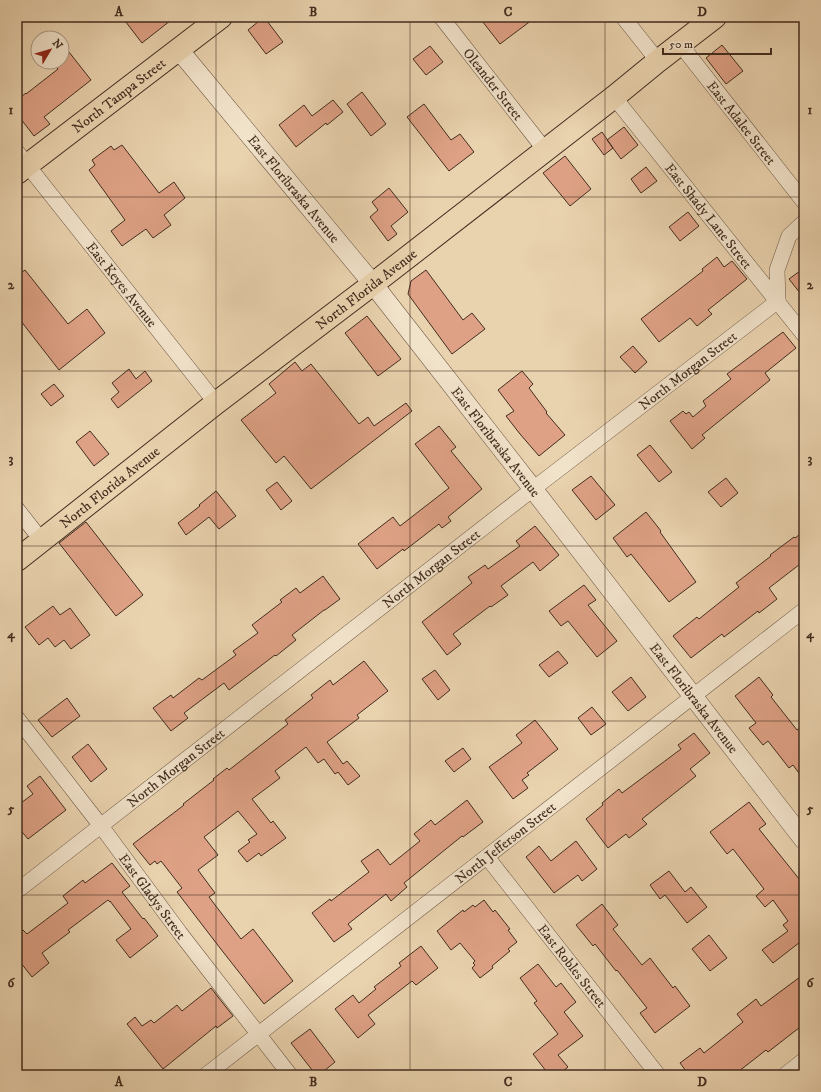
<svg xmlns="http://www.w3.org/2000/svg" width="821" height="1092" font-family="'IM FELL DW Pica',serif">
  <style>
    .building { fill: #dea185; stroke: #432d1f }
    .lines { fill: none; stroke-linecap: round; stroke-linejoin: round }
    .minor-casing { stroke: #6c5643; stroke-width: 16 }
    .tertiary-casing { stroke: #6c5643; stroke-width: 20 }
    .primary-casing { stroke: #432d1f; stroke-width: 24 }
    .minor { stroke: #f1e2ca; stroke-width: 15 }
    .tertiary { stroke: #f1e2ca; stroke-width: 19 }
    .primary { stroke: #e9d2ae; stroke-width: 22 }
    .grid { fill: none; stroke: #432d1f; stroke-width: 1; stroke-opacity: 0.55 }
    .labels { text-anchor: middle; stroke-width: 3; stroke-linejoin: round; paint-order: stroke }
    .street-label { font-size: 14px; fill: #432d1f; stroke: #f1e2ca }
    .neatline { fill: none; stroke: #432d1f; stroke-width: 1.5 }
    .grid-label { font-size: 13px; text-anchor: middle; font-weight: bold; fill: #432d1f }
  </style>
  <rect width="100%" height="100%" fill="#e9d2ae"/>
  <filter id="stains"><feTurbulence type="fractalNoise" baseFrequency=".005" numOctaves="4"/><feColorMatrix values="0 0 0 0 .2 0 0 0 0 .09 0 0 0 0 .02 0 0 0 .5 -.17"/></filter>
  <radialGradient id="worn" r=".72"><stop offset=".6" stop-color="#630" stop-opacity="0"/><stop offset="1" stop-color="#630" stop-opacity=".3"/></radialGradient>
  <path class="building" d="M122,17H175L142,43Z
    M264,17L283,42L266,54L248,30Z
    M479,17H536L500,44Z
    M722,45L743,71L726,84L706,58Z
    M430,46L443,62L426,75L413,59Z
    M69,52L91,80L44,117L50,124L34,136L17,114V100L26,93V94L58,69L54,64L57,62H62V58Z
    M362,92L386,124L371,136L347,104Z
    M333,100L343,112L327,125L326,123L296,147L279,125L304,105L312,116Z
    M424,104L451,140L460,134L474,152L449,171L407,117Z
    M624,127L638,145L621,159L607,140Z
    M602,132L613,148L604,155L592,139Z
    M122,145L159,193L174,182L185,198L164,215L171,225L153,238L146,229L122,246L111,231L125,220L89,170L95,165L92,160L111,146L114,150Z
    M565,156L591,189L570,206L543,173Z
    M646,167L657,181L641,193L631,179Z
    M389,188L408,212L391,226L397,234L388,241L370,217L378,210L372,202Z
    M688,212L699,226L680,241L669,227Z
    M717,257L724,267L732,261L747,279L708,310L712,314L697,326L690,318L659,342L641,319L703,271L702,269Z
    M804,268V298L789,279Z
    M25,270L68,324L87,309L105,333L59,370L17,316V276Z
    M426,270L463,320L472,313L485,329L452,354L408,294L411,281Z
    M367,316L401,359L378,376L345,333Z
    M783,332L796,348L765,373L770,380L702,435L705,438L692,449L670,421L683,411L686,414L689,412L693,417L706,406L703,401L731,379L727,374Z
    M633,346L647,362L635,373L620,357Z
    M295,362L302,371L311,364L359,424L368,417L374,426L406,403L412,411L311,489L284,456L276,463L241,420L276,393L269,384Z
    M129,369L136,379L145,371L152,381L118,408L111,399L119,392L112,383Z
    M522,371L533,384L529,388L547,412L546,413L565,435L539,456L520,434L506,416L514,411L498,390Z
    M54,384L64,396L51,406L41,394Z
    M439,426L456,447L451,451L482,489L448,517L451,521L442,528L439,524L404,551L403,549L377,569L358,544L393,517L400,526L449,488L415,444Z
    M90,431L109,454L94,466L76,442Z
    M650,445L672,472L659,482L637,455Z
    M591,476L615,505L596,520L572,490Z
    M726,478L738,493L721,507L708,492Z
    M277,482L292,501L281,510L266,490Z
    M216,491L236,516L219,529L209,517L186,535L178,523L200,506L199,505Z
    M646,512L661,531L660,532L696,582L669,602L631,554L627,557L613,538Z
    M86,522L143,595L116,616L59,543Z
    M535,526L559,555L540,571L533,562L501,586L508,595L491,607L490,606L453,634L461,644L447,655L422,622L472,583L468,577L485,565L488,569L520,546L516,541Z
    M804,531V561L769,588L777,599L759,613L758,611L724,637L722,634L691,658L673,636L697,617L699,619L739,587L736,583L771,556L770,555L794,537L795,538Z
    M323,576L340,599L325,610H324L292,635L296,640L276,656L275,655L229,690L224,683L184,713L188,718L171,731L153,708L171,695L173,698L199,678L202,680L236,655L233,651L258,633L252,625L282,602L280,600L296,588L300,593Z
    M584,585L596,600L588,605L617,641L597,657L568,621L561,626L549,611Z
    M53,606L60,615L70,608L90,635L71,649L64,640L55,647L48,638L39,645L25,627Z
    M558,651L568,663L549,677L539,665Z
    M364,661L388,691L357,715L359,718L327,742L343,764L347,761L360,776L348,785L338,772L335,774L324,759L318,763L306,747L275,771L280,778L252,799L271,823L273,821L286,838L261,856L259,853L247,862L238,851L250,842L248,840L257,834L238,811L204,837L218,855L198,870L215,893L209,897L241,939L253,929L293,981L264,1004L220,948L177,892L182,888L161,861L157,864L155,861L150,865L133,844L184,805L183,804L214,780L213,779L227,768L229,770L288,724L285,720L313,698L311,695L330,680L333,685Z
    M435,670L450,690L438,700L422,679Z
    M631,677L646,697L628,711L612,692Z
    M759,677L773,695L771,697L797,730L804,725V780L793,765L789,768L768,741L763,745L749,728L756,723L735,696Z
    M67,698L80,716L52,737L38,720Z
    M592,707L606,724L591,735L578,718Z
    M535,720L558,749L527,773L529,775L522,780L528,788L513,799L489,767L522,743L516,735Z
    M694,733L710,753L690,769L696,776L642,819L647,824L629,838L626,834L608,848L586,819L603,805L602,803L619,789L622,793L681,749L678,745Z
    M88,744L107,769L91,782L72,757Z
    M463,748L471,759L454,772L445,761Z
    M40,776L66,810L28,839L17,826V806L33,794L27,786Z
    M467,800L483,822L463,837L462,836L404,883L407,887L391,901L386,894L348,924L352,929L334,942L312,913L330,899L331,901L369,872L361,861L378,849L390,865L420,841L414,834L431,820L435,825Z
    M749,802L766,824L759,829L804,885V939L773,963L762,950L788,931L783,925L788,921L773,900L765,907L756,896L764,889L733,849L727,854L710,832Z
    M576,841L597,869L582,881L578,875L554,893L526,857L539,846L551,861Z
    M112,863L130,886L122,892L143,919L144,918L158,936L130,958L116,940L131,929L110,901V902L108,900L68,930L70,932L42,953L49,963L32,977L17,958V934L23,930L27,934L68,903L63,896L83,880L85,883Z
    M669,871L685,892L691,887L707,907L687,923L665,895L660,899L650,885Z
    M484,900L493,912L495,910L510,929L508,930L517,942L508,949L510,951L492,966L493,968L480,978L472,968L475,965L473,963L475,961L460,943L451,950L437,931L463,910L464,912L473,905L475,907Z
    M602,904L618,925L613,929L642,965L650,958L673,988L675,986L690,1006L655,1033L640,1013L647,1008L617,970L616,971L595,944L593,946L576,925Z
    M709,935L727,958L710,971L692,949Z
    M421,946L438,968L416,985L412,981L368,1015L375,1024L358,1038L335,1009L353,995L359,1003L376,989L374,987L401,966L399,963Z
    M538,964L556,987L561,983L576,1002L564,1012L583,1036L558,1055L568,1067L558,1075H549L533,1054L558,1034L534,1003L537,1001L520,978Z
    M804,974V1024L768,1052L766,1050L734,1075H689L680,1063L700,1048L704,1053L743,1022L737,1014L756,999L761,1006Z
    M211,988L233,1016L217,1028L216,1026L163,1069L127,1024L135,1017L142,1026L151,1020L154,1023L177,1005L182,1011Z
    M310,1029L335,1062L319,1075H316L291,1043Z"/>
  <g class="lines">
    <defs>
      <g id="minor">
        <path id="s1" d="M441,17L545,150"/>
        <path d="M623,17L658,61"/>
        <path id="s2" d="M680,44L804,202"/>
        <path id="s3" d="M614,97L804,335"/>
        <path id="s4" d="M17,152L216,403"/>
        <path d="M778,301L777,270L789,236L804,222"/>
        <path d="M17,509L42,541"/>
        <path id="s5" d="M17,718L101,826L180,933L290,1075"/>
        <path id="s6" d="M487,857L658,1075"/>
        <path id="s7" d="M17,891L533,489L778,301"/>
        <path id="s8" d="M206,1075L804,610"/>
        <path d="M785,1075L804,1060"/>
      </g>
      <g id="tertiary">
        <path id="s9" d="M179,50L373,284L533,489L804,840"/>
      </g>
      <g id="primary">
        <path id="s10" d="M17,173L221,17"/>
        <path id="s11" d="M17,560L216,403L373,284L614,97L658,61L715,17"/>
      </g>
    </defs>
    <use href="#minor" class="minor-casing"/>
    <use href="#tertiary" class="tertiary-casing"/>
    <use href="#primary" class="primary-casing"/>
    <use href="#minor" class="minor"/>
    <use href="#tertiary" class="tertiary"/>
    <use href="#primary" class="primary"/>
  </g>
  <path class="grid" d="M216,17V1075M410,17V1075M605,17V1075M17,197H804M17,371H804M17,546H804M17,721H804M17,895H804"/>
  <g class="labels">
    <g class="street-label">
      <text dy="5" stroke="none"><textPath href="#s1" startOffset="85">Oleander Street</textPath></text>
      <text dy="5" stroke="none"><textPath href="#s10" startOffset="128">North Tampa Street</textPath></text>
      <text dy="5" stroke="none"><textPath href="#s2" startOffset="100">East Adalee Street</textPath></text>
      <text dy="5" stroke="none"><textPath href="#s9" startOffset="180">East Floribraska Avenue</textPath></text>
      <text dy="5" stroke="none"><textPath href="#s3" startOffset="152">East Shady Lane Street</textPath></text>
      <text dy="5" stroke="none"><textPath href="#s4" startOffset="169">East Keyes Avenue</textPath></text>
      <text dy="5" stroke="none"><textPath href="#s11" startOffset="442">North Florida Avenue</textPath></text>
      <text dy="5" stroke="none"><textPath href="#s7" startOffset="849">North Morgan Street</textPath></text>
      <text dy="5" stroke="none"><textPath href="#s9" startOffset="504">East Floribraska Avenue</textPath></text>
      <text dy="5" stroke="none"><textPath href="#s11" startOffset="118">North Florida Avenue</textPath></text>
      <text dy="5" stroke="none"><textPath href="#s7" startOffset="525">North Morgan Street</textPath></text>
      <text dy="5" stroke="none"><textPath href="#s9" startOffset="828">East Floribraska Avenue</textPath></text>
      <text dy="5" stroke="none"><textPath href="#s7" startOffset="201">North Morgan Street</textPath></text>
      <text dy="5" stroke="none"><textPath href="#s8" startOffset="379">North Jefferson Street</textPath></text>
      <text dy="5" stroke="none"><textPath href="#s5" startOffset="224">East Gladys Street</textPath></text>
      <text dy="5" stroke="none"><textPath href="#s6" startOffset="138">East Robles Street</textPath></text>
    </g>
  </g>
  <rect width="821" height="1092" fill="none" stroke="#e9d2ae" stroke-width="44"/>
  <g transform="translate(50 50) rotate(52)"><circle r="19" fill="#f1e2ca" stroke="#ab9a86"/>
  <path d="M0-3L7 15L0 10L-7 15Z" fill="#8f2418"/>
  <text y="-6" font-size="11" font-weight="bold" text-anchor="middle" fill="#432d1f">N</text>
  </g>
  <path d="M663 48v6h108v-6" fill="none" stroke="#432d1f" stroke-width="2"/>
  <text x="669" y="48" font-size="12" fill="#432d1f" stroke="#f1e2ca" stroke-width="3" paint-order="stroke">50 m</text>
  <rect x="22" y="22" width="777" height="1048" class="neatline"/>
  <g class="grid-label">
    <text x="119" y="16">A</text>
    <text x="313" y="16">B</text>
    <text x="508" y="16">C</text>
    <text x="702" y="16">D</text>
    <text x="11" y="114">1</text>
    <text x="810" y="114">1</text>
    <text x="11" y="289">2</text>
    <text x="810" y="289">2</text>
    <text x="11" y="463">3</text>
    <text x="810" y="463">3</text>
    <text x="11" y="638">4</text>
    <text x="810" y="638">4</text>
    <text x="11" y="813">5</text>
    <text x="810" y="813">5</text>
    <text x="11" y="987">6</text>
    <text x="810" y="987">6</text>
    <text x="119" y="1086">A</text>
    <text x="313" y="1086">B</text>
    <text x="508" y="1086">C</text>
    <text x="702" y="1086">D</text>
  </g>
  <rect width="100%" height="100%" filter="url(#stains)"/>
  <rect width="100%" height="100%" fill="url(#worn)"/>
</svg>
